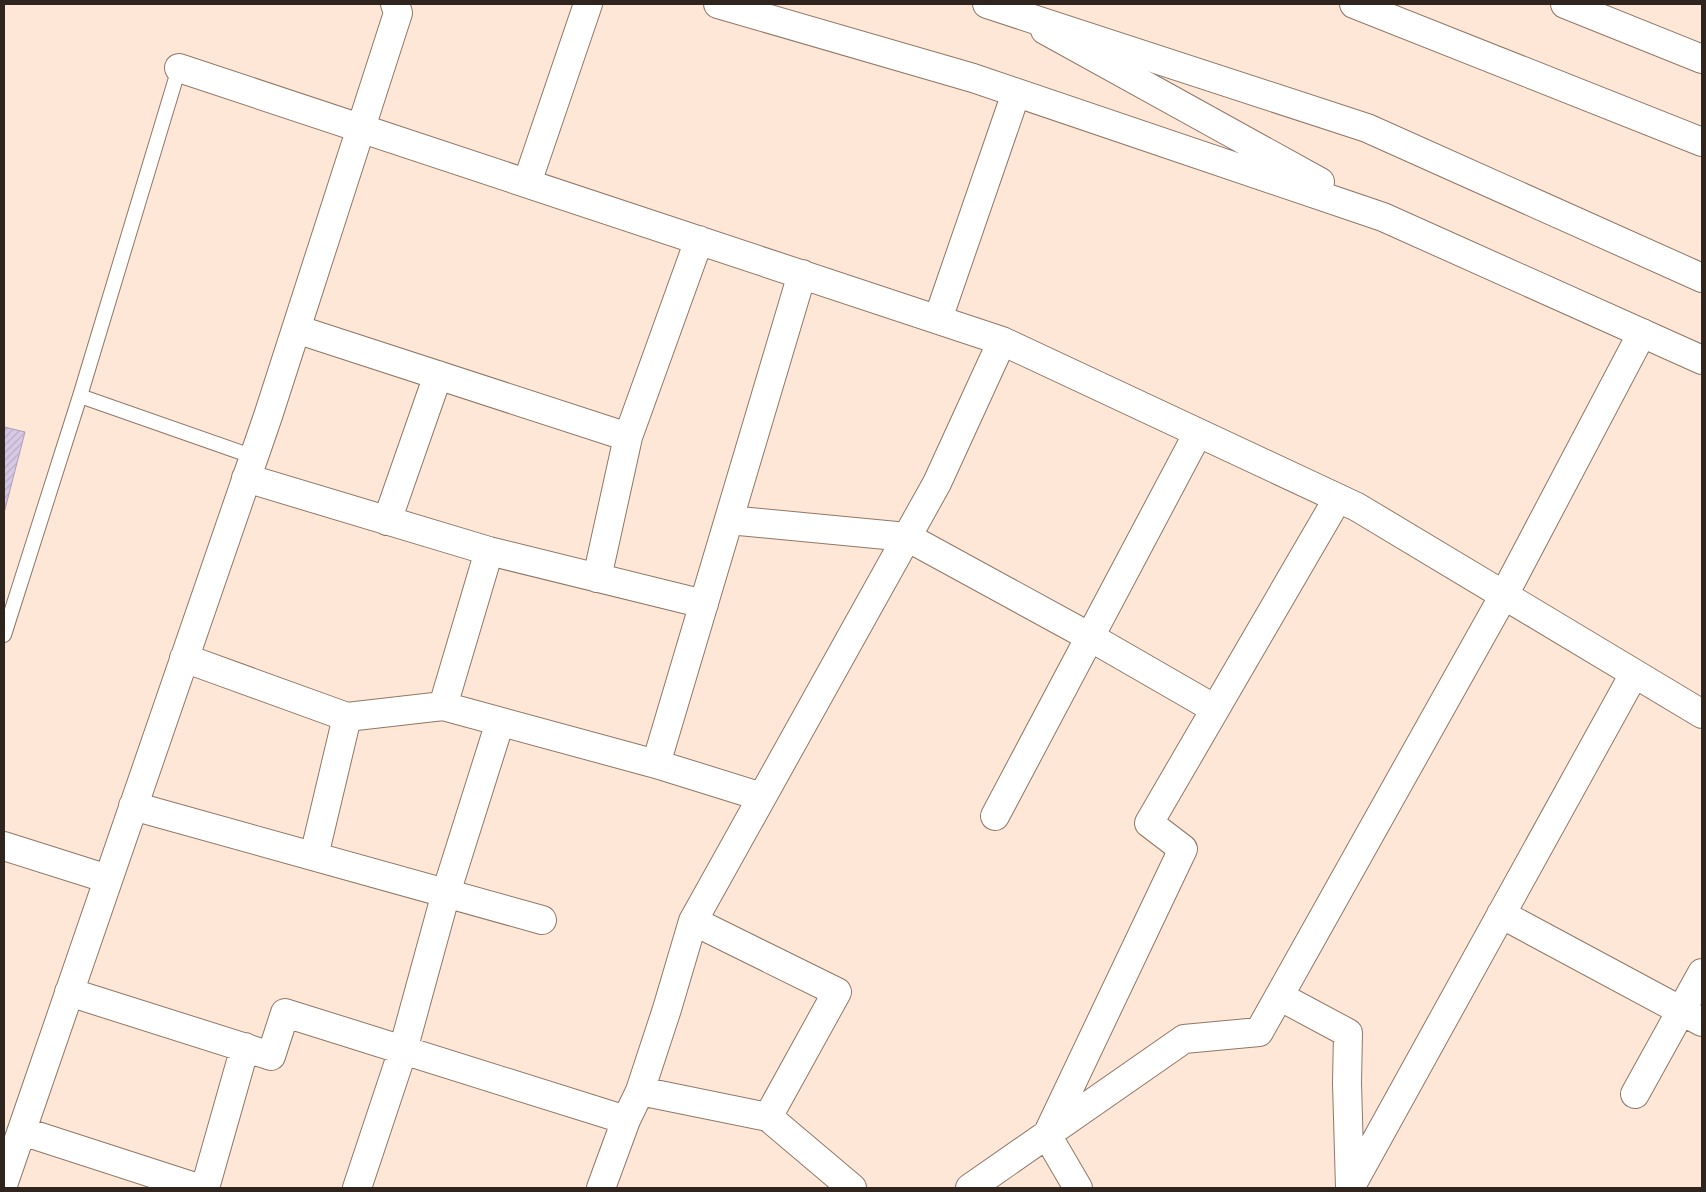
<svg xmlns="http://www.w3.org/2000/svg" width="1706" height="1192" font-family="'DejaVu Sans',sans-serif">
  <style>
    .building { fill: url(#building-hatch); stroke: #aa9db7 }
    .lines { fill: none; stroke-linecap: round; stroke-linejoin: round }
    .service-casing { stroke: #907766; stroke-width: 16 }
    .minor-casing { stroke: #907766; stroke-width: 30 }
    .tertiary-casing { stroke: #907766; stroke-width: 30 }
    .secondary-casing { stroke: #907766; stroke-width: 30 }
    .service { stroke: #fff; stroke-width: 14 }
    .minor { stroke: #fff; stroke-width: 28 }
    .tertiary { stroke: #fff; stroke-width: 28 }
    .secondary { stroke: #fff; stroke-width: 28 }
  </style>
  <defs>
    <pattern id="building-hatch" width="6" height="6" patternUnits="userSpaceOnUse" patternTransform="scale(1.25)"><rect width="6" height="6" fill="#d8cae6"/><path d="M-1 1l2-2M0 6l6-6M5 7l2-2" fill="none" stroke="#baadc5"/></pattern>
  </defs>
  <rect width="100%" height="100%" fill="#ffe7d8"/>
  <path class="building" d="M4,427L25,432L4,513Z"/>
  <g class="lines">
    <defs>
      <path id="service" d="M80,396L254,457
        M4,635L80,396L179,68"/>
      <path id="minor" d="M179,68L1002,341L1357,507L1702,714
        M527,183L588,4
        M938,319L1016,93
        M296,329L628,437
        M246,478L489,551L704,604
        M729,520L907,537L1090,637L1215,709
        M387,521L438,375
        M597,578L628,437L699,240
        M184,658L347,717L443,706L656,764L762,797
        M443,706L489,551
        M656,764L802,274
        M133,806L542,920
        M995,816L1198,433
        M4,846L108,879
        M314,856L347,717
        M1501,914L1702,1022
        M693,921L837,992L768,1117
        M69,992L271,1056L285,1013L626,1120
        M1279,996L1348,1033L1347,1083L1350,1188
        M640,1091L768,1117L852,1188
        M1635,1094L1702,973
        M22,1131L198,1188
        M4,1182L268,416L398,13L395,4
        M205,1188L245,1047
        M357,1188L403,1050L446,893L500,722
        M601,1188L626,1120L640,1091L667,1009L693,921L937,483L1002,341
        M970,1188L1184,1039L1259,1032L1504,595L1642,333
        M1078,1188L1047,1135L1183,849L1149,823L1338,498
        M1350,1188L1634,674"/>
      <path id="tertiary" d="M718,4L973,78L1383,217L1702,360
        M1565,4L1702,59
        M1045,30L1320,182"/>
      <path id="secondary" d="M987,4L1367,128L1702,278
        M1354,4L1702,142"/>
    </defs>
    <use href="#service" class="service-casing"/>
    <use href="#minor" class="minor-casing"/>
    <use href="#tertiary" class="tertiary-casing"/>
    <use href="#secondary" class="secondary-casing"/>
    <use href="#service" class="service"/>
    <use href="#minor" class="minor"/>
    <use href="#tertiary" class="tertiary"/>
    <use href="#secondary" class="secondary"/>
  </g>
  <rect width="1706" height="1192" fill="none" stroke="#2f251e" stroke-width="10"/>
</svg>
